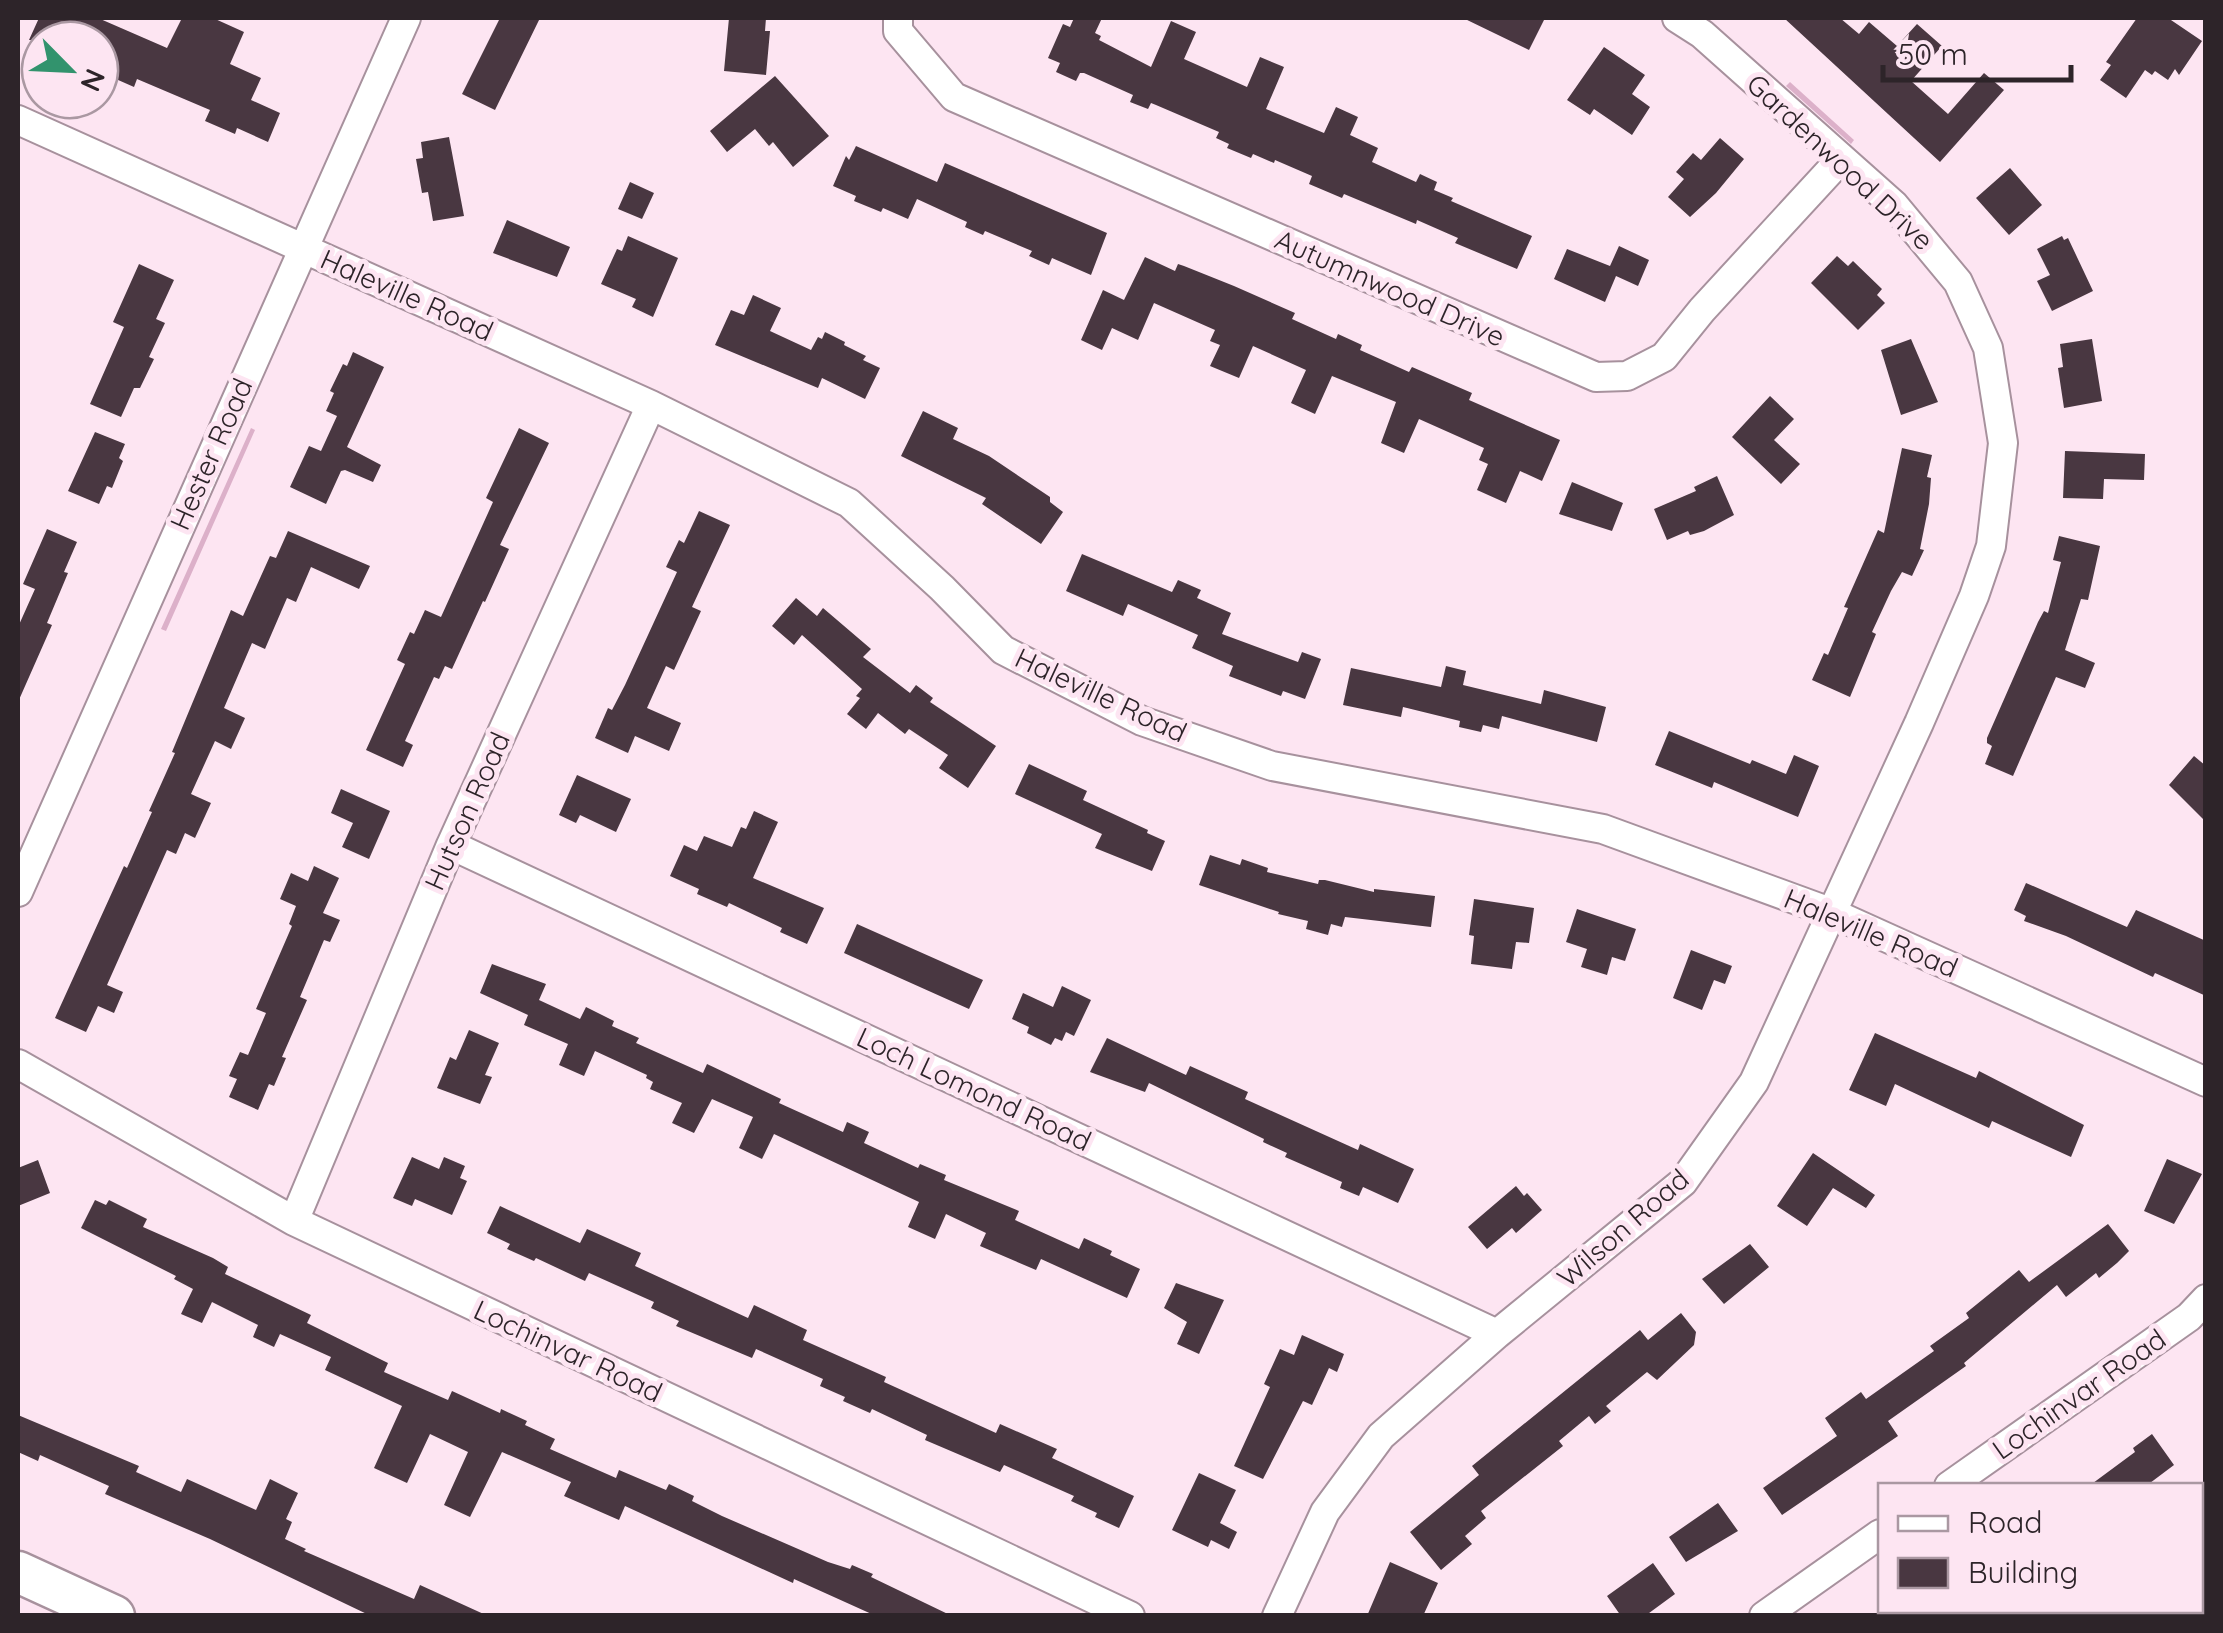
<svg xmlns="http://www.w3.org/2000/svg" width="2223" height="1633" font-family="Quicksand,sans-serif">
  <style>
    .green { fill: #dcb0c9 }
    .building { fill: #493741 }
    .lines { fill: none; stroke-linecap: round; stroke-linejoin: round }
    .minor-casing { stroke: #a7919d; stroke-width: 32 }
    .secondary-casing { stroke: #a7919d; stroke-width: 45 }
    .minor { stroke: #fff; stroke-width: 28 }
    .secondary { stroke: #fff; stroke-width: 40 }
    .labels { text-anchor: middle; stroke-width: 10; stroke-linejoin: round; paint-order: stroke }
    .street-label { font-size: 28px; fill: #2d2429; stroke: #fde5f2 }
  </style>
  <rect width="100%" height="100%" fill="#fde5f2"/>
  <path class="green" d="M1790,82L1854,140L1851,144L1786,86Z
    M251,428L255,430L166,631L161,629Z"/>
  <path class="building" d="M39,18H98L167,48L182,18H213L244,32L230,64L261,78L251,100L280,113L268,142L237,128L235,134L205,121L210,110L137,79L134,87L100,72V40H29Z
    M500,18H540L495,110L462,94Z
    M729,18H766L765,31H770L766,75L724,71Z
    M1074,18H1102L1095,33L1101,36L1099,40L1151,67L1171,21L1196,32L1184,59L1247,87L1260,57L1284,67L1266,109L1324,133L1336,107L1358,117L1350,135L1378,148L1372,162L1416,182L1420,174L1437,182L1434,190L1453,198L1451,201L1532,236L1517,269L1455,243L1458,238L1417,220L1416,224L1344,194L1342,198L1309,184L1312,176L1275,160L1274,163L1253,154L1251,158L1227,148L1229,144L1216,138L1219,132L1156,105L1151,103L1148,109L1130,102L1133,95L1084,73H1080L1076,81L1056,72L1060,63L1048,58L1063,24L1070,27Z
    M1463,18H1545L1529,50Z
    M1784,18H1840L1859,34L1869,22L1897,46L1917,24L1942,46L1911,81L1948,114L1984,73L2004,90L1940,162Z
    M2137,18H2168L2202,41L2179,75L2175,69L2168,80L2155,71L2152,75L2145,70L2126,98L2100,80L2111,65L2106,62Z
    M1604,47L1645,75L1632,94L1650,107L1632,135L1594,109L1590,115L1567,100Z
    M775,76L829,136L793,167L773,142L769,146L755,129L727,152L710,131Z
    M449,137L464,216L433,221L428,192L422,193L416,159L423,158L421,142Z
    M1720,138L1744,159L1716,193L1690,217L1668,197L1684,179L1676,172L1693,153L1701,160Z
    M856,146L937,182L945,163L1107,233L1091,275L1052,258L1049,265L1029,256L1032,251L985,231L983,235L965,227L967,222L917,199L908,219L883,208L881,212L854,201L856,196L833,186L846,156L849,160Z
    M2010,168L2042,205L2009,235L1976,198Z
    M630,182L654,193L642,219L618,209Z
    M507,220L570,247L557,277L493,253Z
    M628,236L678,258L653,317L632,307L636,299L601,284L617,249L622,251Z
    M2062,236L2064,240L2068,238L2093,291L2052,311L2037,281L2050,275L2037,249Z
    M1619,246L1649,260L1638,286L1616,276L1605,302L1554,279L1567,249L1610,266Z
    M1837,256L1848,266L1853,261L1882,289L1877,295L1885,303L1858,330L1811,283Z
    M1145,257L1175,271L1178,264L1184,266L1234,286L1295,313L1292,319L1336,339L1338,334L1362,345L1360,350L1409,372L1412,367L1472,393L1469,400L1560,440L1542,481L1520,471L1506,503L1477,490L1488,464L1479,460L1484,448L1419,419L1404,453L1381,443L1396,402L1332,376L1315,414L1291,403L1306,370L1253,346L1239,378L1210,366L1220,345L1210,341L1215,330L1154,303L1138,340L1112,328L1102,350L1081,340L1103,290L1124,300Z
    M139,264L174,280L156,319L165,323L149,357L154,359L140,388H134L121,417L90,404L124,327L113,322Z
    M753,295L781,308L770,331L811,350L818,337L822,339L825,332L845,342L844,345L866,356L863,360L880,368L865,399L822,378L818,388L715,345L731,310L744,315Z
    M1911,339L1938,402L1901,415L1881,350Z
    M2092,339L2102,401L2064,408L2058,368L2063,367L2060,344Z
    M353,352L384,367L347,447L381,465L373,482L345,470L341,471L326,504L290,487L309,446L321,451L337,416L326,411L334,393L330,391L343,364L347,366Z
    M1770,396L1794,419L1774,440L1800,464L1781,484L1732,437Z
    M923,411L958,428L953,439L989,456L1050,497V502L1063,512L1041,544L982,504L986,498L901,456Z
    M519,428L549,443L500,545L509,549L485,602L483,601L452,669L445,666L439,679L434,677L405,741L413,745L403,767L366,750L405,664L397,660L410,632L414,634L425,610L441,617L493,502L486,498Z
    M95,432L125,444L119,458L123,461L112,488L107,486L99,504L68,491Z
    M1902,448L1932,455L1927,477L1931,478L1929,504L1920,549L1924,550L1912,576L1902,572L1891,591L1872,632L1876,634L1850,697L1812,680L1824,653L1828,655L1848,608L1844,607L1878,530L1884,533Z
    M2065,451L2145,454L2144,480L2104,479L2103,499L2063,498Z
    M1717,476L1734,515L1704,531L1690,535L1688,531L1667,540L1654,509L1696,491L1694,487Z
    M1572,482L1623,503L1612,531L1559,514Z
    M699,511L730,525L692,607L701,611L674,670L666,666L647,708L681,723L669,751L635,736L628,753L595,738L608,708L612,710L625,685L677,572L666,567L679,540L684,543Z
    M47,529L77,542L64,572L68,573L47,623L52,625L18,702V627L35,589L23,584Z
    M288,531L370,566L359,589L311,567L296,602L287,598L265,649L252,643L224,708L245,718L231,749L215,741L191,794L211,803L195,838L185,833L176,854L167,850L107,985L123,992L114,1013L98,1006L86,1032L55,1018L124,866L127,868L152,812L149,811L175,753L172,752L231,610L243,616L270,556L276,558Z
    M2059,536L2100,546L2088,600L2081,599L2065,650L2095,663L2085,688L2056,677L2013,776L1985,764L1992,746L1987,743V738L2038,622L2044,611L2048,613L2061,562L2053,560Z
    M1082,554L1172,592L1178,580L1201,590L1197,598L1231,613L1222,634L1298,662L1302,652L1321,659L1305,699L1283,691L1281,696L1229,676L1233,666L1192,648L1198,635L1128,604L1123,616L1066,591Z
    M796,598L817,616L823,608L871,649L863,657L910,693L916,685L933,698L930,702L996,746L968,788L939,768L948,755L909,729L905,734L878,713L866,729L847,714L860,698L856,696L862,689L802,635L794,645L772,626Z
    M1446,666L1466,671L1463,685L1541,704L1544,690L1606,707L1597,742L1502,716L1499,729L1483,725L1481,732L1459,727L1460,721L1403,707L1401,717L1343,705L1351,668L1441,687Z
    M1669,731L1750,764L1752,760L1786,774L1794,755L1819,766L1798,817L1714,782L1712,788L1655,765Z
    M2194,756L2206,766V822L2169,785Z
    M1029,764L1087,791L1083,800L1148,830L1147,833L1165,841L1152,871L1095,848L1102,834L1015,794Z
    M577,775L631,799L616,832L580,815L576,823L559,815Z
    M341,789L390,811L369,859L342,847L353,823L331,813Z
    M754,811L778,822L753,878L824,908L807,944L780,932L782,928L729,903L727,907L697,894L699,889L670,876L684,845L697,851L704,836L732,847L741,827L746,829Z
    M1210,855L1240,865L1242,859L1268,868L1267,872L1318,884L1319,880H1325L1374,892V889L1435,896L1431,927L1345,917L1342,927L1331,924L1328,935L1306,929L1308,921L1278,914L1279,912L1199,885Z
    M314,866L339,878L323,913L340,920L330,942L324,940L300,997L307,1000L282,1057L286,1058L274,1086L269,1084L258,1110L229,1097L237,1079L229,1076L240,1052L248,1055L266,1013L256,1009L292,926L289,924L296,906L280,899L291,873L308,881Z
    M2026,883L2127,927L2136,910L2206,941V996L2155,973L2153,977L2066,936L2024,921L2026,916L2014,910Z
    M1474,899L1534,908L1529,943L1516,942L1512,969L1471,964L1474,936L1469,935Z
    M1577,909L1636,929L1625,961L1612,957L1607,975L1581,967L1587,949L1566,942Z
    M857,924L983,980L969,1009L844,953Z
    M1691,950L1732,966L1725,984L1714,980L1702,1010L1673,998Z
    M492,964L546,984L539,1000L580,1019L586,1007L614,1021L612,1026L639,1038L636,1043L703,1073L707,1064L781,1099L779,1103L843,1132L847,1122L869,1132L864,1143L918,1168L920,1164L946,1175L944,1180L1019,1211L1015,1220L1079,1249L1084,1238L1112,1251L1110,1255L1140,1269L1127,1298L1041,1259L1036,1270L980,1246L986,1233L946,1214L935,1239L908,1227L919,1202L774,1134L762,1159L739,1148L753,1117L712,1099L694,1133L672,1123L682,1103L650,1089L653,1082L646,1078L647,1075L595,1051L584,1076L559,1065L568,1044L524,1025L528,1015L480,993Z
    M1062,986L1091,1000L1074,1036L1066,1032L1062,1041L1055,1038L1051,1045L1027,1033L1029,1027L1012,1019L1023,993L1053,1007Z
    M469,1030L499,1043L485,1075L492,1077L480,1104L437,1088L450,1057L456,1060Z
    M1875,1033L1976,1078L1979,1071L2084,1125L2071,1157L1992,1121L1989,1128L1895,1084L1886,1106L1849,1090Z
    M1107,1038L1186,1075L1190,1066L1248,1092L1245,1099L1358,1150L1360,1144L1414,1169L1398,1203L1363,1187L1359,1196L1340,1188L1342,1182L1285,1157L1287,1153L1263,1142L1264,1139L1149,1083L1145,1092L1090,1072Z
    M1813,1153L1875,1195L1866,1208L1833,1188L1807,1226L1777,1206Z
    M412,1157L439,1169L444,1157L465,1166L460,1178L467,1181L452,1215L415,1199L412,1206L393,1198Z
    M2167,1159L2202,1174L2174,1224L2144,1211Z
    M38,1160L50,1193L18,1206V1168Z
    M1516,1186L1524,1196L1527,1193L1542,1210L1516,1233L1512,1228L1487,1249L1468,1227Z
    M95,1200L106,1205L109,1200L147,1219L143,1227L213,1258L228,1267L225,1274L311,1315L307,1323L388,1363L384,1372L448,1400L452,1391L500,1413L501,1409L527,1421L525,1425L555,1439L550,1449L616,1478L619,1470L666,1490L669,1484L694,1496L692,1501L722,1516L828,1562L850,1569L852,1565L873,1574L871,1577L952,1616H876L794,1579L793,1583L625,1506L619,1520L564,1496L571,1482L502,1452L470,1517L444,1505L468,1452L430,1434L407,1483L374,1468L402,1406L325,1370L331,1357L280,1334L274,1347L253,1337L258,1325L212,1302L202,1323L181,1314L193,1289L174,1279L176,1276L81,1228Z
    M500,1206L580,1243L587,1229L641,1253L635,1266L748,1318L754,1305L807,1330L803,1340L886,1377L884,1382L996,1433L1000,1424L1057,1449L1052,1458L1134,1496L1119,1528L1095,1517L1097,1513L1071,1501L1074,1496L1004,1465L1000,1472L925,1440L927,1435L872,1409L870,1413L843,1401L845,1397L820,1386L823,1379L756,1349L752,1358L676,1326L679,1321L651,1308L654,1302L589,1273L585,1281L536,1258L534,1261L507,1249L510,1244L487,1233Z
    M2108,1224L2129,1251L2117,1263L2099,1278L2096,1273L2066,1297L2057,1285L1964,1363L1966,1366L1888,1421L1898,1436L1782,1515L1763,1488L1837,1436L1825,1418L1861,1392L1866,1399L1934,1351L1930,1346L1969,1318L1966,1313L2019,1270L2029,1282Z
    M1750,1244L1769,1267L1724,1304L1702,1279Z
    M1176,1283L1224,1300L1199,1354L1177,1344L1187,1322L1164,1308Z
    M1681,1313L1696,1332L1694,1345L1657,1380L1647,1372L1606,1406L1611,1411L1595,1424L1589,1416L1559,1441L1563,1446L1481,1511L1486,1518L1465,1536L1472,1544L1441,1570L1410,1532L1479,1475L1472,1466L1640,1330L1648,1340Z
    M1302,1335L1344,1354L1337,1372L1329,1368L1312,1405L1303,1401L1263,1479L1234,1466L1270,1387L1264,1384L1280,1349L1294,1355Z
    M18,1415L139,1466L136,1472L181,1492L187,1479L256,1510L270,1479L298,1493L286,1519L292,1522L285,1539L306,1549L304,1551L414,1599L420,1585L488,1616H371L210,1539L105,1494L109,1486L40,1455L38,1461L18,1452Z
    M2152,1434L2174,1465L2146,1486H2089L2135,1452L2133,1448Z
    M1199,1473L1236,1490L1220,1523L1237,1532L1229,1549L1211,1540L1208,1547L1172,1530Z
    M1718,1503L1738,1531L1686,1562L1669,1537Z
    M1390,1562L1438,1583L1423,1616H1367Z
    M1653,1563L1675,1594L1645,1616H1621L1607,1596Z"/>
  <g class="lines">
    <defs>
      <path id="minor" d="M898,18V31L954,97L1596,377L1627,376L1664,357L1702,310L1841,159
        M18,120L651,405L849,503L942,588L1003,650L1142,721L1272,766L1603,829L1830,912L2206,1082
        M451,845L1497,1334
        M18,892L406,18
        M18,1064L294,1221L1130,1616
        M294,1221L451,845L651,405
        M1949,1486L2189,1317L2206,1299
        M1277,1616L1325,1512L1381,1436L1497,1334L1683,1182L1754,1082L1919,723L1974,596L1991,546L2003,443L1988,348L1958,282L1894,205L1702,34L1677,18
        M1764,1616L1880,1534"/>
      <path id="secondary" d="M18,1572L114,1616"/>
    </defs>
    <use href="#minor" class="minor-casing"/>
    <use href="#secondary" class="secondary-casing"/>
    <use href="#minor" class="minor"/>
    <use href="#secondary" class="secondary"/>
  </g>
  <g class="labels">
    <g class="street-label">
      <text transform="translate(1840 162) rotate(43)" y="10">Gardenwood Drive</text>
      <text transform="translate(1390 288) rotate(24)" y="10">Autumnwood Drive</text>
      <text transform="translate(407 295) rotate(24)" y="10">Haleville Road</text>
      <text transform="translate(211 454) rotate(-66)" y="10">Hester Road</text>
      <text transform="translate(1101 695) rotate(25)" y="10">Haleville Road</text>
      <text transform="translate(467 811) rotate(-66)" y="10">Hutson Road</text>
      <text transform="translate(1871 933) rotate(23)" y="10">Haleville Road</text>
      <text transform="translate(974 1089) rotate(25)" y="10">Loch Lomond Road</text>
      <text transform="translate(1623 1228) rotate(-41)" y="10">Wilson Road</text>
      <text transform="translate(568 1351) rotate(25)" y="10">Lochinvar Road</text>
      <text transform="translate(2079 1394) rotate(-35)" y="10">Lochinvar Road</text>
    </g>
  </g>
  <rect width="2223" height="1633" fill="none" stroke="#2d2429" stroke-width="40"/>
  <rect x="1878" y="1483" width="325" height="130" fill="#fde5f2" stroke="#aa98a2" stroke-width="2.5"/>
  <rect x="1898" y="1516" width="50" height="15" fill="#ffffff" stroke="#aa98a2" stroke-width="2.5"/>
  <text x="1968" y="1533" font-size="30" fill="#2d2429">Road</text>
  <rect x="1898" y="1558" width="50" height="30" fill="#493741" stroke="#aa98a2" stroke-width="2.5"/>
  <text x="1968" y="1583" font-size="30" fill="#2d2429">Building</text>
  <g transform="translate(70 70) rotate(114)"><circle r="48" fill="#fde5f2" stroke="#aa98a2" stroke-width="2.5"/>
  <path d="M0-8L18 38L0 25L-18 38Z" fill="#32936d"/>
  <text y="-15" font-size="28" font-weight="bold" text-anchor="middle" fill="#2d2429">N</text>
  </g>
  <path d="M1883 65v15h188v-15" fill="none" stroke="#2d2429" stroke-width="5"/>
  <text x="1898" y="65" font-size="30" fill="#2d2429" stroke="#fde5f2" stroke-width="8" paint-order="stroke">50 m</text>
</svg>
